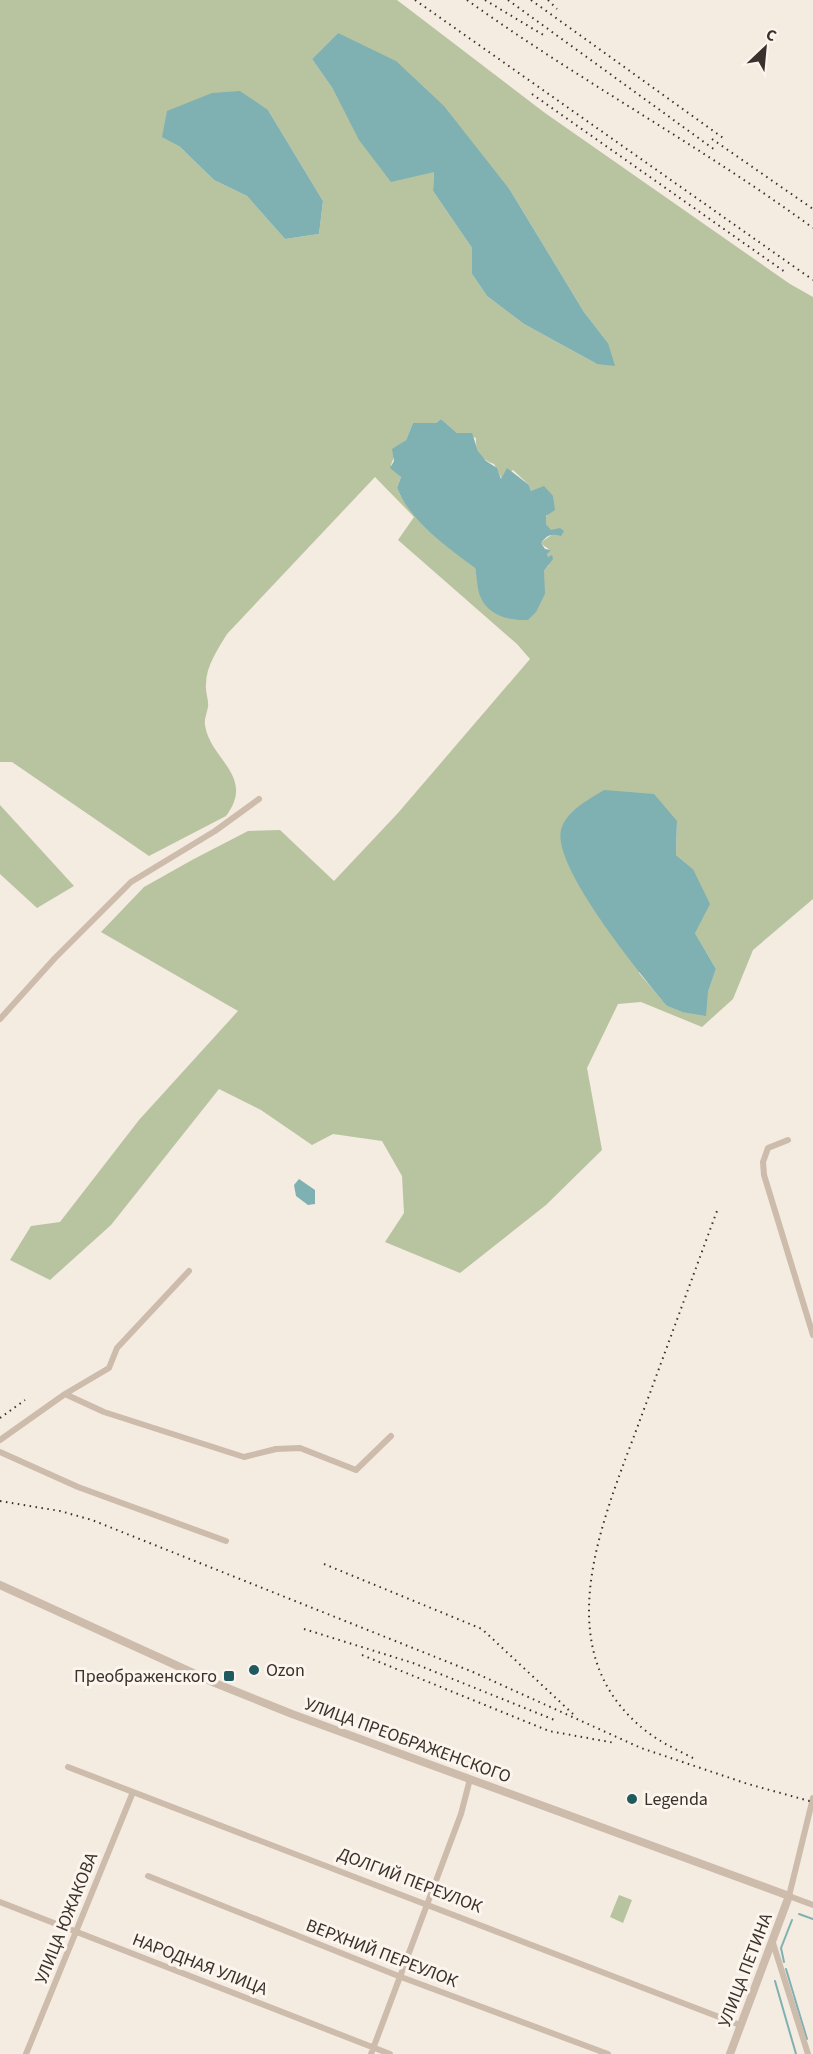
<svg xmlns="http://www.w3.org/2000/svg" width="813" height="2054" font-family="'Source Sans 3',sans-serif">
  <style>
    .green { fill: #b8c4a0; fill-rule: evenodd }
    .water { fill: #7fb0b2 }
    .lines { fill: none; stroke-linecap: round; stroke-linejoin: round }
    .stream { stroke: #7fb0b2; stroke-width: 2 }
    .minor { stroke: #cdbbac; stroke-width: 6 }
    .tertiary { stroke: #cdbbac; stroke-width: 8 }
    .rail { stroke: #3b302b; stroke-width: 2; stroke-dasharray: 1.5 4.5; stroke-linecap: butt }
    .poi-dot { fill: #1f5a5e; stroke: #fbf5ee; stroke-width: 2 }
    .labels { text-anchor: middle; stroke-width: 6; stroke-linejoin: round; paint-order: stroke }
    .poi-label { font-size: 18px; fill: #3b302b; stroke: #fbf5ee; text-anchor: start }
    .street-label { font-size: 18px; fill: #3b302b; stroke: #fbf5ee }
  </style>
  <rect width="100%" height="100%" fill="#f4ebe1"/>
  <path class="green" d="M0,0H397L545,113L790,284L813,297V899L753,950L733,999L702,1027L641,1002L618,1004L587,1068L602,1150L546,1205L460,1273L385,1242L404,1213L402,1176L382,1141L333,1134L312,1145L261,1110L219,1089L111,1225L50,1280L10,1260L31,1226L60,1222L139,1120L238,1011L101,932L144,887L192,860L248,831L280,830L334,881L398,813L530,659L517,644L398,540L414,517L375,477L227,634C218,649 206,666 206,684C205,692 209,700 208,707C207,713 204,719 205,725C210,760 256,776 226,816L149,856L12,762H0ZM338,33L510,190L584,312L608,343L597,364L524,324L487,296L472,274V248L433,191L434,172L333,89L312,59ZM268,110L323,201L319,234L285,239L247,196L214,180L179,146ZM441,419L457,433L476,438C475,451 482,460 494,464L502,479L513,470L529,485L531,491L538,490L550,512L546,517V524L553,534L540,543L550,550L547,554L549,565L544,571V594L478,580L475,568L438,538L400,495L397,488L401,477L391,465L398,446L406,440L413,423H436ZM677,821L676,855L693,869L695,933L716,969L708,992L682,1012L667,1006L639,973Z
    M0,805L74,886L37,908L0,874Z
    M619,1895L632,1900L623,1923L610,1917Z"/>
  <path class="water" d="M338,33L396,61L444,106L510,190L584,312L608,343L615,366L597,364L524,324L487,296L472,274V248L433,191L434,172L391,182L359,140L333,89L312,59Z
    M240,91L268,110L323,201L319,234L285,239L247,196L214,180L179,146L162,137L167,111L212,93Z
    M441,419L457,433H472L478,451L486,461L497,468L501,479L507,468L529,485L531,491L544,486L553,496L555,510L546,516V524L551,530L560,528L564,531L561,536C551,533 547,535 541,543L545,549L551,550L547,554L548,557L552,555L553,559L544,571L545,594L536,612L528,620C510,621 488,616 480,596C477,588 477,576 475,568C446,546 411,522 397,488L401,477L390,468L394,461L392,449L406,440L413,423H436Z
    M604,790L654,794L677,821L676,855L693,869L710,904L695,933L716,969L708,992L706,1016L682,1012L667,1006C642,976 552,867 561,830C566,811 588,800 604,790Z
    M299,1179L315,1190V1204L308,1205L296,1196L294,1185Z"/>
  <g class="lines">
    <path class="stream" d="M799,1914L813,1919
      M784,1962L781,1948L792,1920
      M786,1969L807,2039
      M775,1981L796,2054"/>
    <path class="minor" d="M0,1019L55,958L131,882L215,831L259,799
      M788,1140L768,1148L763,1162L764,1175L813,1335
      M65,1394L109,1368L117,1348L189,1271
      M0,1440L65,1394L104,1412L244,1457L276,1449L300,1448L356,1470L391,1436
      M0,1452L78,1487L226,1541
      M68,1767L740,2025
      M813,1798L789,1896L813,1905
      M148,1876L401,1977L608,2054
      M0,1902L390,2054
      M772,1940L808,2054
      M26,2054L133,1792
      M371,2054L461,1814L470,1779"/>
    <path class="tertiary" d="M0,1585L215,1683L292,1714L789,1896L730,2054"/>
    <path class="rail" d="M415,0L813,280
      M467,0C580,81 701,146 813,228
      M485,0L545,36
      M508,0L715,150
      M531,0L726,140
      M548,0L557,9
      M532,94L785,272
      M712,139L813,209
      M0,1418L25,1400
      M0,1501L60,1511L92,1520L473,1672L641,1748L748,1784L813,1802
      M324,1564L482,1629L573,1714
      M304,1629L413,1663L557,1721
      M362,1655L549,1731L615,1743
      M693,1758C677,1750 660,1742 646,1731C543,1650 604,1518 640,1420C666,1350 691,1281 717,1211"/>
  </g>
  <g class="poi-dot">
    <circle cx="254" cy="1670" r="6"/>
    <rect x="223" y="1670" width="12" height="12" rx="3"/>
    <circle cx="632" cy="1799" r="6"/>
  </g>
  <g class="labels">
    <g class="poi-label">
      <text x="266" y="1676">Ozon</text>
      <text x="217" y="1682" text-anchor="end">Преображенского</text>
      <text x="644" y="1805">Legenda</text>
    </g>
    <g class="street-label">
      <text transform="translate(408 1740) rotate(20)" y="6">УЛИЦА ПРЕОБРАЖЕНСКОГО</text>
      <text transform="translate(410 1880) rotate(21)" y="6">ДОЛГИЙ ПЕРЕУЛОК</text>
      <text transform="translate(66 1918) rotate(-68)" y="6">УЛИЦА ЮЖАКОВА</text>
      <text transform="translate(382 1953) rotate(21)" y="6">ВЕРХНИЙ ПЕРЕУЛОК</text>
      <text transform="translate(200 1964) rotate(21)" y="6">НАРОДНАЯ УЛИЦА</text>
      <text transform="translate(745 1970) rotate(-69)" y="6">УЛИЦА ПЕТИНА</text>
    </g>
  </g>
  <g transform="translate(765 48) rotate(26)" stroke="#fbf5ee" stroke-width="4.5" paint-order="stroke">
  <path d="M0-4.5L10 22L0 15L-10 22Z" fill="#3b302b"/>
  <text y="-9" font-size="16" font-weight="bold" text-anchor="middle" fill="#3b302b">С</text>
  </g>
</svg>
